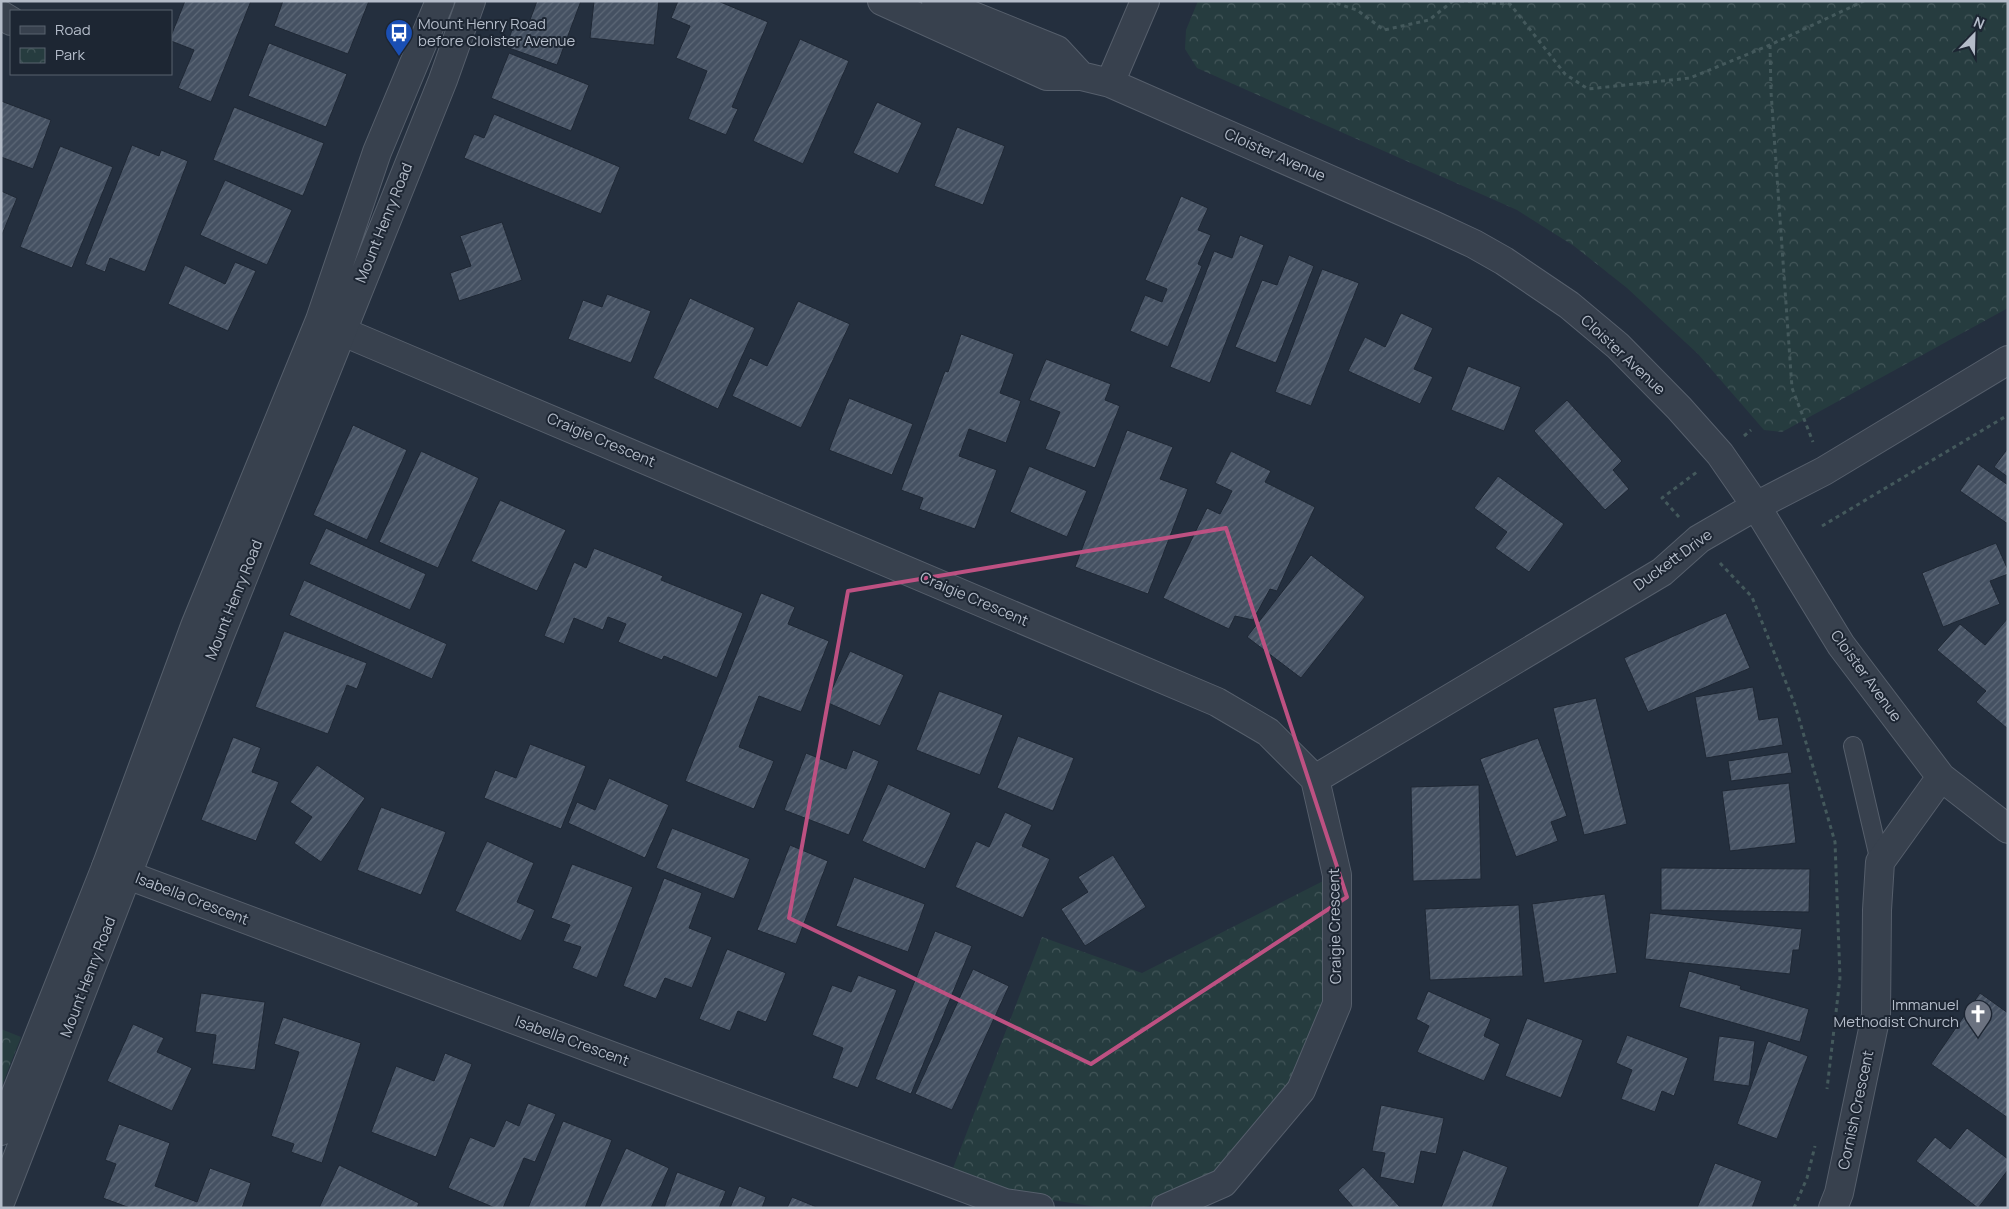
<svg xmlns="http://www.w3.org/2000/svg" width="2009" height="1209" font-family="Manrope,sans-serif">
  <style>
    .park { fill: url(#park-crowns) }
    .building { fill: url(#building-hatch); stroke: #1f2835 }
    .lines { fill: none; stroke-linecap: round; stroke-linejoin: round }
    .service-casing { stroke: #565f6c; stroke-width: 20 }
    .minor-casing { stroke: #565f6c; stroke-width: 30 }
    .tertiary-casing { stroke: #565f6c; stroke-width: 30 }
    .path { stroke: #44595c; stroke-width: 3; stroke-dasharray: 4 4; stroke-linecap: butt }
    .service { stroke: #38414e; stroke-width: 18 }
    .minor { stroke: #38414e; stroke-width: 28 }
    .tertiary { stroke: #38414e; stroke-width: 28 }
    .marked { fill: none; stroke: #bd5182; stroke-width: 4; stroke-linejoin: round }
    .labels { text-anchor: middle; stroke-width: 4; stroke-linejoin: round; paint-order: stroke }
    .poi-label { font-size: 15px; fill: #b4bcc9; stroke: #1d2633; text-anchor: start }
    .street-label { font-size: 15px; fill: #b4bcc9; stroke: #1d2633 }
  </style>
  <defs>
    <pattern id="park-crowns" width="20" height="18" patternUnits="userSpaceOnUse" patternTransform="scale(1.25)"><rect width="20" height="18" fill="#263c3f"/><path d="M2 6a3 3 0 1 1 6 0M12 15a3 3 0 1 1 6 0" fill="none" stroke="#435659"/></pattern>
    <pattern id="building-hatch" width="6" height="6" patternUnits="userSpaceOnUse" patternTransform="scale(1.25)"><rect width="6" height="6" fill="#455162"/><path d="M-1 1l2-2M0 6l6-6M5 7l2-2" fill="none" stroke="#5d6877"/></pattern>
  </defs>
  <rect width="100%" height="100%" fill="#242f3e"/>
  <path class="park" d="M1198,1H2008V308L1782,432L1764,430L1698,354L1627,288L1574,246L1517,210L1197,68L1185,49L1186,30Z
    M1331,877L1328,1001L1292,1087L1216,1177L1144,1208H1104L1006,1193L952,1171L1042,937L1142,973Z
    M1,1029L21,1037L1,1088Z"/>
  <path class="building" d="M185,1H251L211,102L178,88L194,50L171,41V36Z
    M283,1H369L348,54L274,26Z
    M537,1H581L557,65L506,47L514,24L527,28Z
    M594,1H659L654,45L590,38Z
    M678,1H718L768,22L732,107L738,109L726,135L688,119L707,71L676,58L690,26L671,18Z
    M800,39L849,61L803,164L753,141Z
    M269,43L347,74L326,127L248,96Z
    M509,53L589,85L571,131L491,98Z
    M1,101L51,120L33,169L1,157Z
    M877,102L922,123L898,174L853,153Z
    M234,107L324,143L303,196L213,160Z
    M494,114L620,167L601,214L464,158L474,134L484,138Z
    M957,127L1005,146L983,205L934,186Z
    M132,145L159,156L161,150L188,161L145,272L110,258L105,272L85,264Z
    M60,146L113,167L72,268L20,247Z
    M225,180L292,210L267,265L200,235Z
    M1,191L17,198L1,237Z
    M1181,196L1208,208L1198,230L1211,235L1198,264L1202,266L1168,347L1130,331L1145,295L1162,302L1167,289L1145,280Z
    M502,222L522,280L459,301L450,273L471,266L460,236Z
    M1240,235L1264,245L1210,383L1170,367L1214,251L1232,258Z
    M1289,255L1314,266L1276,363L1235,347L1262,280L1277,285Z
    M235,262L256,271L228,331L168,304L185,265L225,284Z
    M1322,269L1359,283L1311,406L1275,392Z
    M607,294L651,311L631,363L568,339L583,300L602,307Z
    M690,298L755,328L718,409L653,378Z
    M798,301L850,324L801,428L732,396L750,358L767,366Z
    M1401,313L1433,328L1414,369L1433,377L1420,404L1348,371L1365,337L1385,347Z
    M961,334L1014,354L1000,393L1021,401L1006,443L969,429L959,456L997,470L975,529L919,509L923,498L901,490L945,371L948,372Z
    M1046,359L1111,384L1105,400L1120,406L1095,468L1045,449L1060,412L1029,400Z
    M1468,366L1521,387L1504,431L1451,410Z
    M849,398L913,424L892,475L829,450Z
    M1567,400L1622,461L1613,470L1629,489L1605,510L1534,431Z
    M353,425L407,450L367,540L313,515Z
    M1127,430L1173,447L1160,479L1188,489L1148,594L1075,567Z
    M2008,448V477L1994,467Z
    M421,451L479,478L438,568L379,542Z
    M1231,451L1271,471L1265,482L1315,507L1277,591L1270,589L1253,620L1235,616L1229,629L1163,598L1207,508L1220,514L1232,491L1215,483Z
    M1978,464L2008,485V524L1960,491Z
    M1029,466L1087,491L1067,537L1010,512Z
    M1498,476L1564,524L1529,572L1495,548L1507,532L1474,508Z
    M500,500L566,530L537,591L471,561Z
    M326,528L426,574L410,610L309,564Z
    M1996,543L2008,570V574L1990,581L2000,604L1943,627L1922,573Z
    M594,548L663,576L661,580L743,613L717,678L664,656L662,660L618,642L626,624L608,617L603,630L574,618L564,644L544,636L574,562L586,568Z
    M1311,555L1365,597L1301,678L1247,637Z
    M304,580L447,644L432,679L289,615Z
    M761,593L795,607L788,624L829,641L801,712L759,696L739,747L774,761L754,809L685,781Z
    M1726,613L1750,668L1648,712L1624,658Z
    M2008,618V729L1976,702L1986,691L1937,650L1960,624L1985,645Z
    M284,631L367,663L357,689L347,685L328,734L255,707Z
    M850,651L904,675L880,726L826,702Z
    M1753,687L1759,720L1778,717L1783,745L1706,758L1695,697Z
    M939,691L1003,715L980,775L916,750Z
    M1596,698L1627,824L1584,835L1553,708Z
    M1018,736L1074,758L1053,811L997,788Z
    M233,737L261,748L252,772L279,782L256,841L201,820Z
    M1538,738L1567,816L1551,822L1558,841L1516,857L1480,759Z
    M530,744L586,766L561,829L484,798L495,770L516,778Z
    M853,750L879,761L849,835L784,810L806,753L846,769Z
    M1788,752L1792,773L1731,781L1728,761Z
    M317,765L365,798L321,862L294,843L312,817L290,802Z
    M609,778L669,805L645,858L568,823L577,802L595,810Z
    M1789,783L1796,843L1730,851L1722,791Z
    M888,784L951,813L925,869L862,841Z
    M1479,785L1481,879L1413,881L1411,787Z
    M381,807L446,832L421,895L357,870Z
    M1005,812L1032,825L1022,846L1050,859L1023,918L955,887L976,841L989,847Z
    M672,828L750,859L734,899L656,868Z
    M487,841L534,863L517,902L535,910L521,941L455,911Z
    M790,845L828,861L796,944L757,930Z
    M1113,855L1146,907L1085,946L1061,909L1088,892L1078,877Z
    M572,864L633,887L597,978L572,968L581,947L563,941L570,925L551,918Z
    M1661,868L1810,869L1809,912L1661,910Z
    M854,877L925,904L908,952L836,926Z
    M664,878L702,893L689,928L712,937L692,988L665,978L656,999L623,986Z
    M1605,894L1617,973L1544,983L1532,904Z
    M1519,905L1523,976L1430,980L1425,909Z
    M1650,913L1802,929L1799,950H1793L1790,974L1645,959Z
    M935,931L972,946L911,1094L875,1079Z
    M727,949L786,973L766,1022L738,1011L730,1031L699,1019Z
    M973,969L1009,986L952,1110L915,1094Z
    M1689,971L1741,986L1740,989L1809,1009L1800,1042L1679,1007Z
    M858,975L897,990L858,1088L832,1078L843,1048L812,1035L832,985L851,992Z
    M1428,991L1491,1019L1484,1036L1500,1044L1484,1081L1417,1052L1429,1026L1416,1019Z
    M201,993L265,1002L255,1070L212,1064L216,1035L195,1032Z
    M1980,993L2008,1013V1118L1931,1064Z
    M283,1017L361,1043L322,1163L291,1152L294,1144L271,1136L299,1052L274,1044Z
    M1527,1018L1583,1040L1561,1098L1505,1076Z
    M133,1024L164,1038L157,1052L192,1068L172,1111L107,1081Z
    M1627,1035L1688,1058L1674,1096L1662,1091L1655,1112L1621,1099L1632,1070L1616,1063Z
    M1719,1036L1755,1041L1749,1086L1713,1081Z
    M1768,1041L1808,1056L1777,1139L1737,1124Z
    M445,1053L472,1064L436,1157L371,1132L396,1066L434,1081Z
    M528,1103L556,1114L535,1162L524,1158L503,1208H495L448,1188L470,1137L494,1147L506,1120L519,1126Z
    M1381,1105L1444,1118L1436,1154L1421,1151L1414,1184L1380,1177L1385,1153L1372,1151Z
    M563,1121L612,1140L585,1208H528Z
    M119,1124L170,1143L155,1186L197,1202L210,1168L251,1183L242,1208H130L103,1198L116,1164L105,1160Z
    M1967,1128L2008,1159V1170L1978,1208L1916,1161L1935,1137L1950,1149Z
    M626,1148L669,1168L651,1208H599Z
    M1463,1150L1508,1167L1492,1208H1441Z
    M1715,1163L1762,1181L1752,1208H1697Z
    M339,1165L419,1203L417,1208H319Z
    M1363,1167L1401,1208H1354L1338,1190Z
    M677,1172L726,1191L719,1208H664Z
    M739,1186L766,1197L762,1208H730Z
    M792,1197L819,1208H787Z"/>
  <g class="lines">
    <defs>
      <path id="service" d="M1853,746L1880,862"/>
      <path id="minor" d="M882,1L1047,76H1081L1110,83L1431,224L1474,244L1504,261L1569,305L1618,346L1679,408L1720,454L1756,506L1841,645L1941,777L2008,829
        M936,1L1057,50L1081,76
        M1,15L11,21
        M1110,83L1145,1
        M321,321L341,331L1217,702L1268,732L1315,779L1337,875V1004L1301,1090L1223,1183L1166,1208
        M1315,779L1662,572L1699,539L1756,506L1824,471L2008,360
        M106,867L1005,1203L1040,1208
        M1833,1208L1839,1193L1876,1015L1877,910L1880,862L1941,777"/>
      <path id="tertiary" d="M1,1131L106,867L195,626L320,320L377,152L440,1
        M1,1200L220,635L443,80L471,1"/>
    </defs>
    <use href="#service" class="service-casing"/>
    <use href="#minor" class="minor-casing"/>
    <use href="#tertiary" class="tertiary-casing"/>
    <path class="path" d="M1329,1L1357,10L1384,30L1429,20L1453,1
      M1460,1L1510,4L1565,74L1588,89L1690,78L1770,45L1864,1
      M1770,45L1771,92L1792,388L1813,442
      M1744,436L1751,430
      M1679,517L1662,498L1697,472
      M1822,526L2008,415
      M1720,563L1752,597L1795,705L1835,842L1840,978L1827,1089
      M1794,1208L1807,1178L1815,1146"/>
    <use href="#service" class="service"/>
    <use href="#minor" class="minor"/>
    <use href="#tertiary" class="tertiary"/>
  </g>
  <path class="marked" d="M1226,528L1347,897L1091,1064L789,918L848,591Z"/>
  <defs>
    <symbol id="bus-pin" viewBox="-11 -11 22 30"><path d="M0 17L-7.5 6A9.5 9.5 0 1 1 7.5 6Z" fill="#1a4fb4" stroke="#1d2633"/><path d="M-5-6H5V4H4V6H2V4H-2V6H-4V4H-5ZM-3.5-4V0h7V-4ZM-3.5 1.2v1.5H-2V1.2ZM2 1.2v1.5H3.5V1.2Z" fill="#fff"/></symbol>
    <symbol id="church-pin" viewBox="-11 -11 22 30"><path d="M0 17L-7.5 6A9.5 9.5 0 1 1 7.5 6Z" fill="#6b7280" stroke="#1d2633"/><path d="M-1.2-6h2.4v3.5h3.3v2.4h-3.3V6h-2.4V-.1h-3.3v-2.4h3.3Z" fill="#fff"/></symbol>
  </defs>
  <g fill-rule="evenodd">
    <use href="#bus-pin" x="383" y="17" width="32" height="43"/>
    <use href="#church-pin" x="1962" y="998" width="32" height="43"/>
  </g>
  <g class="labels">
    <g class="poi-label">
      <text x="418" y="29">Mount Henry Road<tspan x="418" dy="17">before Cloister Avenue</tspan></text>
      <text x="1959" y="1010" text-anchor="end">Immanuel<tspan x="1959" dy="17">Methodist Church</tspan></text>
    </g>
    <g class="street-label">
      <text transform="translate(1275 155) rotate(24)" y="5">Cloister Avenue</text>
      <text transform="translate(384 223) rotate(-68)" y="5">Mount Henry Road</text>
      <text transform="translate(1623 355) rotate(43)" y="5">Cloister Avenue</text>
      <text transform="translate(601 440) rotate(23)" y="5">Craigie Crescent</text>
      <text transform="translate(1673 560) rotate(-36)" y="5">Duckett Drive</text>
      <text transform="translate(974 599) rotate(23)" y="5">Craigie Crescent</text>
      <text transform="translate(234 600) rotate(-68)" y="5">Mount Henry Road</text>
      <text transform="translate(1866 676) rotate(54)" y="5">Cloister Avenue</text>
      <text transform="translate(192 899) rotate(21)" y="5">Isabella Crescent</text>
      <text transform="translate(1335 926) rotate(-91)" y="5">Craigie Crescent</text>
      <text transform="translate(88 977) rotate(-69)" y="5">Mount Henry Road</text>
      <text transform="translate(572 1041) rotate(20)" y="5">Isabella Crescent</text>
      <text transform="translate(1856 1110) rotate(-78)" y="5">Cornish Crescent</text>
    </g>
  </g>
  <rect width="2009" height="1209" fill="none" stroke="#b4bcc9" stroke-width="5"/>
  <rect x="10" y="10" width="162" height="65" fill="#1d2633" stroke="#59626f"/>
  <rect x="20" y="26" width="25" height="8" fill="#38414e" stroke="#59626f"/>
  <text x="55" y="35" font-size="15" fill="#b4bcc9">Road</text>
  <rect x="20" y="48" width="25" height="15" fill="url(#park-crowns)" stroke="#59626f"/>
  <text x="55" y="60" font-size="15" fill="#b4bcc9">Park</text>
  <g transform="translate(1974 35) rotate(23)" stroke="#1d2633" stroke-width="4" paint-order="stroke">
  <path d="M0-4L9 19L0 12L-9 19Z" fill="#b4bcc9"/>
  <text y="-8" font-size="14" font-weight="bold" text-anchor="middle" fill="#b4bcc9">N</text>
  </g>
</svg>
